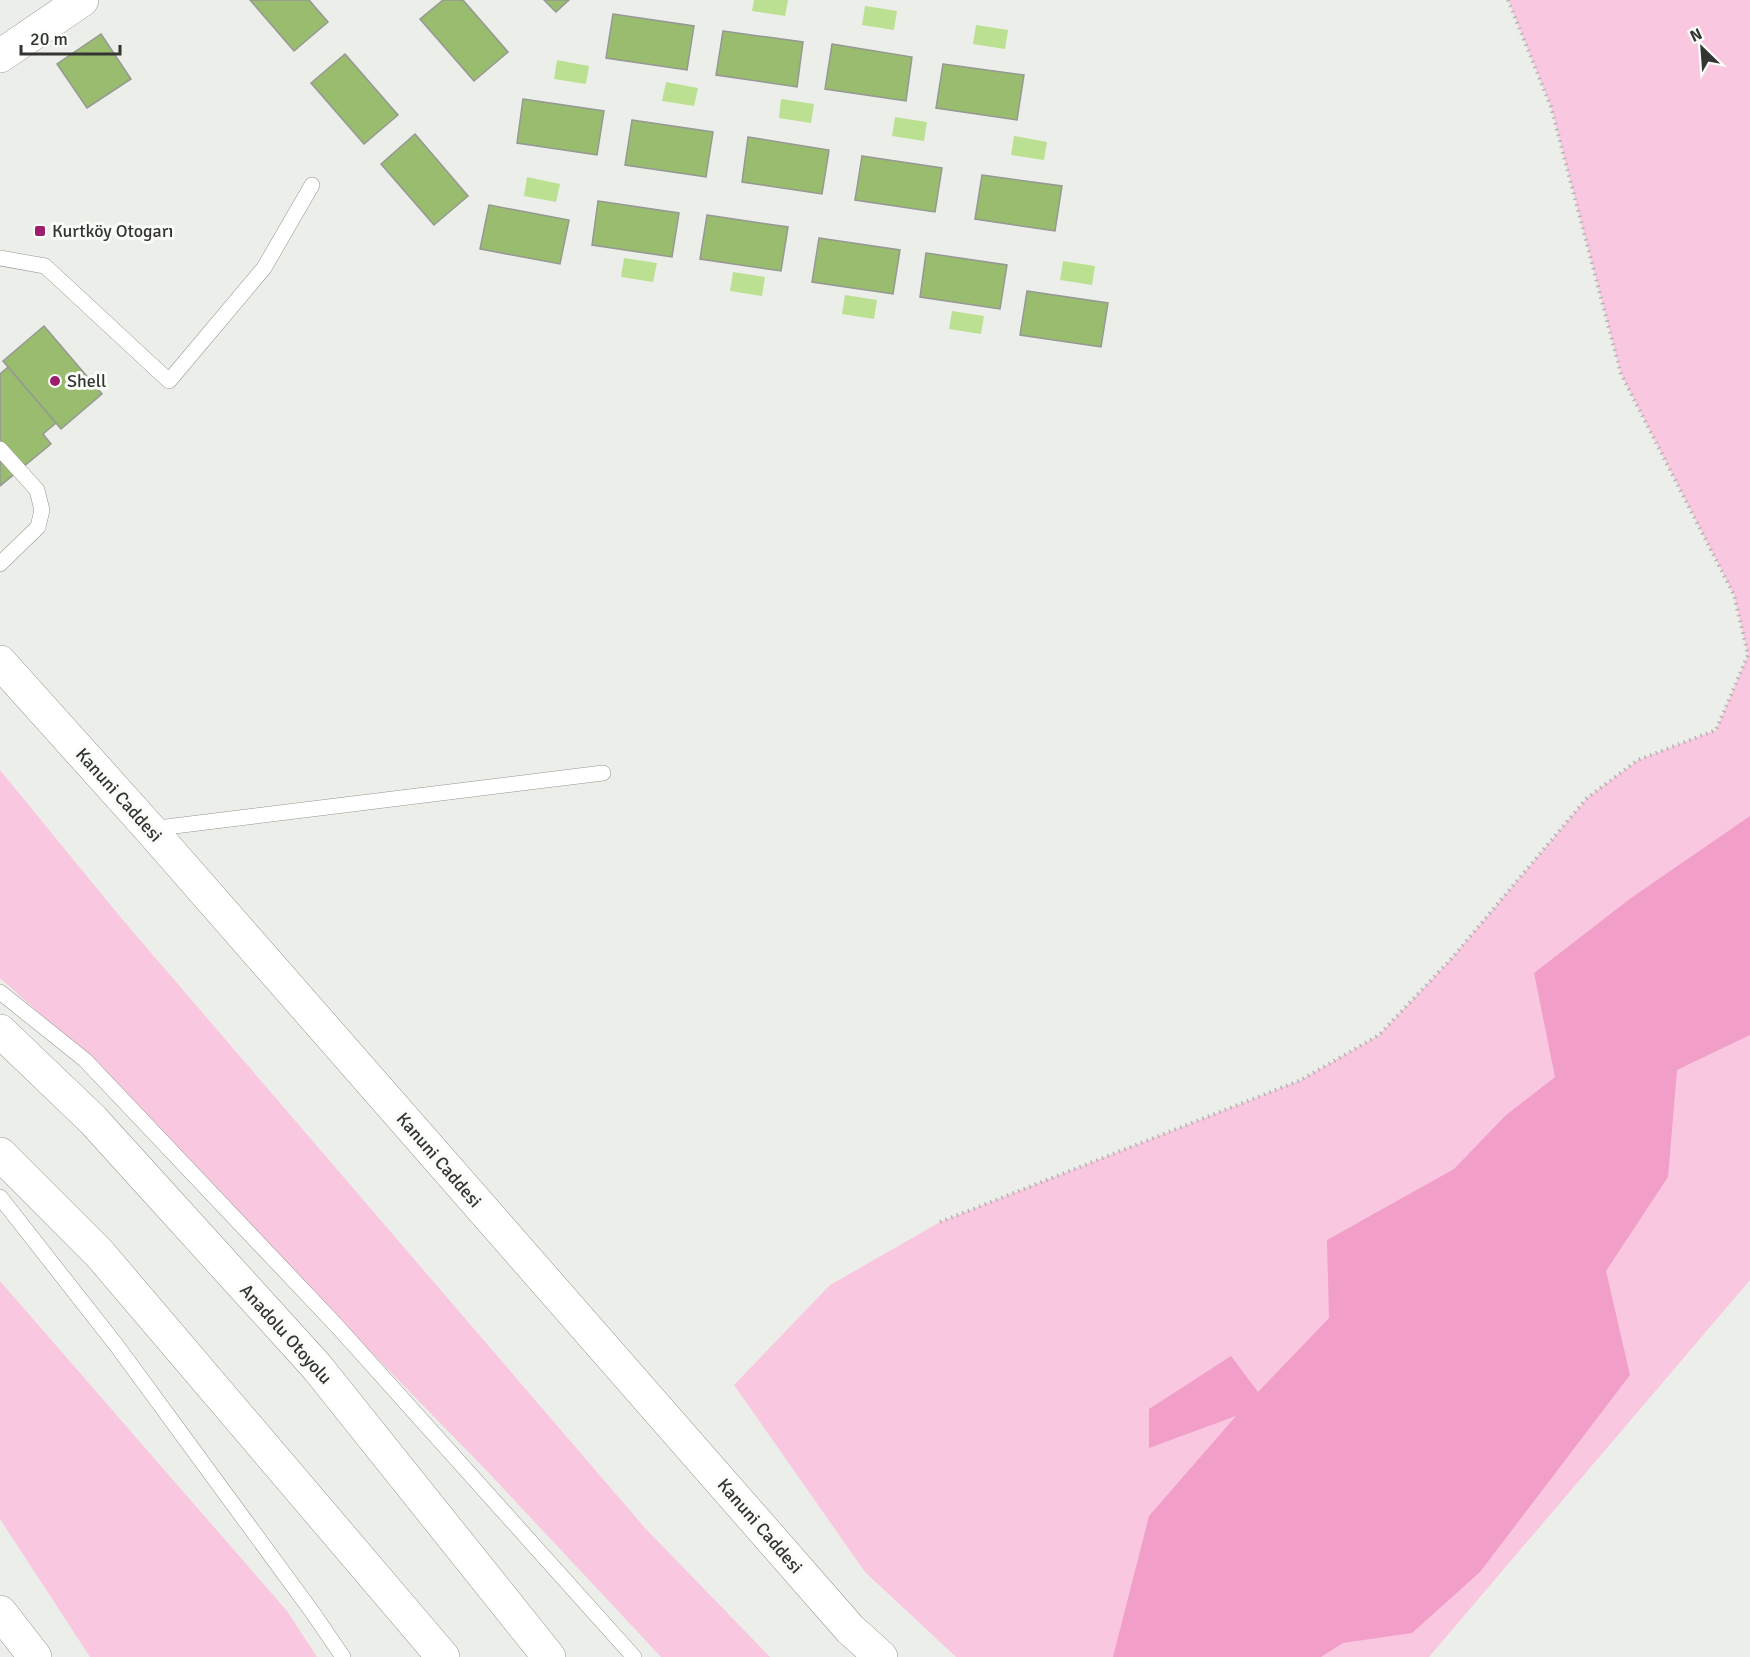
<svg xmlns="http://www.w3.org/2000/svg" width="1750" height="1657" font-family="Signika,sans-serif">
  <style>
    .green { fill: #fac7e0 }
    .forest { fill: #f19fc9 }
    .water { fill: #bbe091 }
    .building { fill: #99bc6f; stroke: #959893; stroke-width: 1.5 }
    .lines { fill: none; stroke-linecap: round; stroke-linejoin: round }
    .service-casing { stroke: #949791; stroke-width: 16 }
    .primary-casing { stroke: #949791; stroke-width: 34 }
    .motorway-casing { stroke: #949791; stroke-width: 34 }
    .path { stroke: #b2b5b0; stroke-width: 4; stroke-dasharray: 1.5 4.5; stroke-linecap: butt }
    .service { stroke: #fff; stroke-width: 15 }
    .primary { stroke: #fff; stroke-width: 33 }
    .motorway { stroke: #fff; stroke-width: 33 }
    .poi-dot { fill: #9f1d6f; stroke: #fafdf7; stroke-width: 2 }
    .labels { text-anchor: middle; stroke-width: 6; stroke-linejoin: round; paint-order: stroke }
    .poi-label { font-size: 18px; fill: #343533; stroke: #fafdf7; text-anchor: start }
    .street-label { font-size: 18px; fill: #343533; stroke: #fafdf7 }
  </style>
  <rect width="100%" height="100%" fill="#ecefe9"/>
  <path class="green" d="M1508,0H1750V1280L1429,1657H956L865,1572L734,1385L830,1285L940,1222L1301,1080L1379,1035L1452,958L1587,798L1638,760L1716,730L1748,655L1734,595L1621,374L1551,107Z
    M0,770L122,919L645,1528L770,1657H661L487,1471L48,1021L0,978Z
    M0,1281L287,1611L317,1657H90L0,1519Z"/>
  <path class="forest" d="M1750,816V1035L1677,1070L1668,1177L1606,1271L1630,1375L1480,1572L1412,1633L1343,1643L1321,1657H1113L1149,1516L1236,1416L1149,1448V1409L1231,1356L1258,1392L1329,1318L1327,1240L1454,1169L1505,1116L1555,1077L1534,973L1631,898Z"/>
  <path class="water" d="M754,0H788L785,16L752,11Z
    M865,6L897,11L894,30L862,25Z
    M976,25L1008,30L1005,49L973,44Z
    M557,60L589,66L586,84L554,79Z
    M666,82L698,88L694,106L662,101Z
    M781,99L814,104L811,123L779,118Z
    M895,117L927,122L924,141L892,136Z
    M1014,136L1047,142L1044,160L1011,155Z
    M527,177L560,184L556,202L524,196Z
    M624,258L657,263L653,282L621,277Z
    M1063,261L1095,266L1092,285L1060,280Z
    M733,272L765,277L762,296L730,291Z
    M845,295L877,300L874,319L842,314Z
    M952,311L984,316L981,334L949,329Z"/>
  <path class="building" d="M250,0H309L328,22L294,51Z
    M443,0H463L508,52L474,81L420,19Z
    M544,0H569L556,12Z
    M613,14L694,26L687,70L606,58Z
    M723,31L803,42L797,87L716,75Z
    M101,34L131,79L87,108L57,64Z
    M832,44L912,57L906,101L825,89Z
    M345,54L398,115L364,144L311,83Z
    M943,64L1024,75L1017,120L936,108Z
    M523,99L604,111L597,155L517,143Z
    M632,120L713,132L706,177L625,165Z
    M415,134L468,196L434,225L381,164Z
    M748,137L829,150L822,194L742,182Z
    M862,156L942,168L935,212L855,200Z
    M982,175L1062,186L1055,231L975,219Z
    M598,201L679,213L672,257L592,245Z
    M489,205L569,220L560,264L480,249Z
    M707,215L788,227L781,271L700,259Z
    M819,238L900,250L893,294L812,282Z
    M926,253L1007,265L1000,309L920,297Z
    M1027,291L1108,303L1101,347L1020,335Z
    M44,326L102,394L61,429L3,361Z
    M8,367L56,423L43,434L51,444L0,486V374Z"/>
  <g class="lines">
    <defs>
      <path id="service" d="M0,258L45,266L169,381L264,268L312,185
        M0,449L37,490L42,510L38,527L0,564
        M150,829L603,773
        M0,992L85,1060L337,1326L634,1657
        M0,1197L117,1346L313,1613L343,1657"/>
      <path id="primary" d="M0,56L82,0
        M0,662L150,829L850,1629L881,1657
        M0,1612L35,1657"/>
      <path id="motorway" d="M0,1031L93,1120L317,1367L549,1657
        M0,1154L99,1253L443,1657"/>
    </defs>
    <use href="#service" class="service-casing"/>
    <use href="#primary" class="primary-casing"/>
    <use href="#motorway" class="motorway-casing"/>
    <path class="path" d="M940,1222L1301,1080L1379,1035L1452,958L1587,798L1638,760L1716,730L1748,655L1734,595L1621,374L1551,107L1508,0"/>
    <use href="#service" class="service"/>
    <use href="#primary" class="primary"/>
    <use href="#motorway" class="motorway"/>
  </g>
  <g class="poi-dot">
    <rect x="34" y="225" width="12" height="12" rx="3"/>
    <circle cx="55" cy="381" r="6"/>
  </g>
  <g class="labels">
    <g class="poi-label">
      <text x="52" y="237">Kurtköy Otogarı</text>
      <text x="67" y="387">Shell</text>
    </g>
    <g class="street-label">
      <text transform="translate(119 795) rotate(48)" y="6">Kanuni Caddesi</text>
      <text transform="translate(439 1160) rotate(49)" y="6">Kanuni Caddesi</text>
      <text transform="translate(286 1334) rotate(48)" y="6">Anadolu Otoyolu</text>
      <text transform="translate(760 1526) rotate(49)" y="6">Kanuni Caddesi</text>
    </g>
  </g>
  <g transform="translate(1702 48) rotate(335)" stroke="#fafdf7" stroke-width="4.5" paint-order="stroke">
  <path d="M0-4.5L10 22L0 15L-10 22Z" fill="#343533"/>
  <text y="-9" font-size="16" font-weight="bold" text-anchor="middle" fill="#343533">N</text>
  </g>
  <path d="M21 45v9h99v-9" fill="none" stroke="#343533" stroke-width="3"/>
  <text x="30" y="45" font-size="18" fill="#343533" stroke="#fafdf7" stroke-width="4.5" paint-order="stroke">20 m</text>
</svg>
